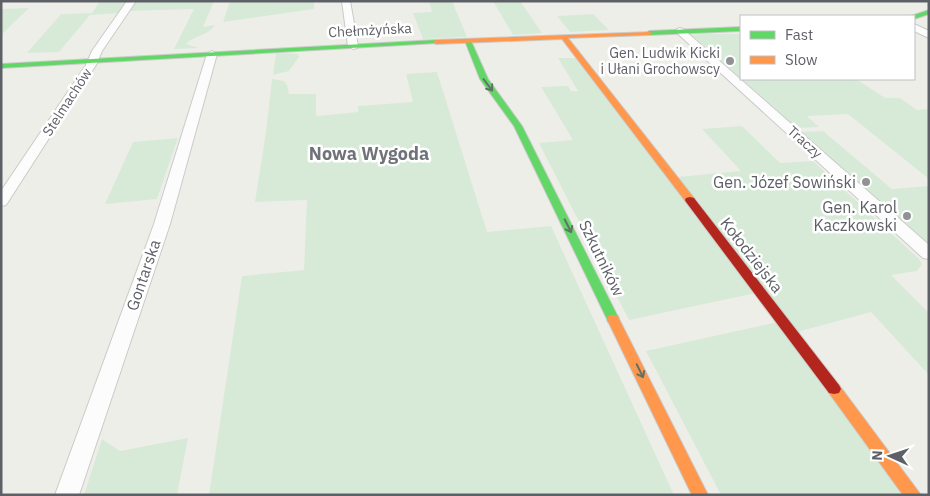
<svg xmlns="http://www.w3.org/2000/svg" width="930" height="496" font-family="'IBM Plex Sans',sans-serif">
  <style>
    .green { fill: #d7ead8 }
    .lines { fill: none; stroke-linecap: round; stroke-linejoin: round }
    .street-casing { stroke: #cacbc9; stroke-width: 2 }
    .fast-casing { stroke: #cbcbca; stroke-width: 2 }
    .slow-casing { stroke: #cbcbca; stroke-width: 2 }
    .jam-casing { stroke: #cbcbca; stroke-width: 2 }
    .street { fill: #fcfcfc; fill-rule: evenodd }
    .fast { fill: #63d668; fill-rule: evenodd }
    .slow { fill: #ff974d; fill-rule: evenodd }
    .jam { fill: #b3261e; fill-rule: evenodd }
    .oneway { stroke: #5f7267 }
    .poi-dot { fill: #909294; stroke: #fff; stroke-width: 2 }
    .labels { text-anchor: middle; stroke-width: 5; stroke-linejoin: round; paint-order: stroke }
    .far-street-label { font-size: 14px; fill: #5e6067; stroke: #fff }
    .far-poi-label { font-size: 14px; fill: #5e6067; stroke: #fff; text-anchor: end }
    .poi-label { font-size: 16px; fill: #5e6067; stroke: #fff; text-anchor: end }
    .street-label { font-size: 16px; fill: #5e6067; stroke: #fff }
    .neighbourhood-label { font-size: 18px; font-weight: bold; fill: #6f7279; stroke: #fff }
  </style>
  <rect width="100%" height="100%" fill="#eeeee9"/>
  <path class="green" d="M100,1H129L121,13L90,15L59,52L27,53L61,14L92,13Z
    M137,1H214L203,27L215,25C208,36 195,35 186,44L199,48L174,49L194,9L129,11Z
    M230,1H314V9L223,22Z
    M429,1H452L467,37L423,39L413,13L432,12Z
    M493,1H520L542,33L513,35Z
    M29,8L1,35V9Z
    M593,14L609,30L570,32L557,16Z
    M700,34H741V79H856L885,98H900L917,110L929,109V179L848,114L807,116L819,127L796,128L692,35Z
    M276,53L298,54L299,57L289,71L273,75Z
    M558,58H577L756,293L629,320L539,143L573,140L541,87L568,86L571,91H578Z
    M437,72L487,232L551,226L674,495H209L242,276L304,270L307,200L255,202L266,132L272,79L284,81L287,85L289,94H316V116L358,112V106L413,102L406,74Z
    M742,126L780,163L813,161L919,259L922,264L917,271L891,275L929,313V375L871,312L797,332L677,177L741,171L702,129Z
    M823,131L892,189L929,186V246L800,132Z
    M178,138L157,199L105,204L133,142Z
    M778,322L906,495H721L646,351Z
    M188,438L177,495H84L102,439L120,451Z"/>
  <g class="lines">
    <defs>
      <path id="street" d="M127,1H136L102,51L96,65L8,202L6,205L1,206V191L86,65L92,51Z
        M342,1H350L358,46L357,48L353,49L348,46Z
        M914,24L929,31V38L914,31Z
        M680,28L683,29L929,245V259L923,258L677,33V29Z
        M212,51L217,54L170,224L79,495H55L154,224L207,54Z"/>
      <path id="fast" d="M929,10V14L914,19V16H911Z
        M741,27V31L649,35L646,33L649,31Z
        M436,40L439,42L438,43L1,68V64Z
        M466,40L471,41L488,79L522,126L619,319L618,322H608L607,319L514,126L480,79L465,41Z"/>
      <path id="slow" d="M651,32V34L649,35L568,38L694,198L695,200L694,202H686L562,39L436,44L433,42L436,40Z
        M613,315L618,316L619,319L708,495H692L607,319L608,316Z
        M834,384L839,385L921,495H903L829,393L827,389L829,385Z"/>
      <path id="jam" d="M690,197L694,198L839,385L841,389L839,393L834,394L829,393L686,202L685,200L686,198Z"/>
    </defs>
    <use href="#street" class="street-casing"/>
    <use href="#fast" class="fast-casing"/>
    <use href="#slow" class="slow-casing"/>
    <use href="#jam" class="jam-casing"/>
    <use href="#street" class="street"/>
    <use href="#fast" class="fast"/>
    <use href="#slow" class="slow"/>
    <use href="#jam" class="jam"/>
  </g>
  <defs><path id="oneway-shaft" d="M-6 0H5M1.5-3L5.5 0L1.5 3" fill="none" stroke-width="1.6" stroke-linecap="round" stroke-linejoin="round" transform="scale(1.25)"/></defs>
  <g class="oneway">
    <use href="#oneway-shaft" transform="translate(488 85) rotate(53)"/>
    <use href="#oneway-shaft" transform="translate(568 226) rotate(63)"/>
    <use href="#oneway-shaft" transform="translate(640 371) rotate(64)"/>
  </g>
  <g class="poi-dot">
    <circle cx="730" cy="61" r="5"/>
    <circle cx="866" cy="182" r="5"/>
    <circle cx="907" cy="216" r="5"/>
  </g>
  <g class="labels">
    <g class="far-street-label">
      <text transform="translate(370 30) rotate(-3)" y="5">Chełmżyńska</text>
      <text transform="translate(67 102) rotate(-57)" y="5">Stelmachów</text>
      <text transform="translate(805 142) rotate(42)" y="5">Traczy</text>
    </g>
    <g class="far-poi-label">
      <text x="720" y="58">Gen. Ludwik Kicki<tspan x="720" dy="16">i Ułani Grochowscy</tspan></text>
    </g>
    <g class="poi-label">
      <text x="856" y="188">Gen. Józef Sowiński</text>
      <text x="897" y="213">Gen. Karol<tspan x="897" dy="18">Kaczkowski</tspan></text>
    </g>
    <g class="street-label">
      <text transform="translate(752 255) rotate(52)" y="6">Kołodziejska</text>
      <text transform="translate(602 258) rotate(64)" y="6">Szkutników</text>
      <text transform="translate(143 275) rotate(-71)" y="6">Gontarska</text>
    </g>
    <g class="neighbourhood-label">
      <text x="369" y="160">Nowa Wygoda</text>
    </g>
  </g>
  <rect width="930" height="496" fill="none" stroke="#5e6067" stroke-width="5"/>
  <rect x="740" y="15" width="175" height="65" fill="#ffffff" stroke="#bfbfc2"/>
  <rect x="750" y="31" width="25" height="8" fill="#63d668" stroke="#bfbfc2"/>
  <text x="785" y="40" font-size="15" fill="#5e6067">Fast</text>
  <rect x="750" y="56" width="25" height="8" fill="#ff974d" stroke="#bfbfc2"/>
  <text x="785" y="65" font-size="15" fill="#5e6067">Slow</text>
  <g transform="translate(890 456) rotate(273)" stroke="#ffffff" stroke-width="4" paint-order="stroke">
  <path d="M0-4L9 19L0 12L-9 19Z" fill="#5e6067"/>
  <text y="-8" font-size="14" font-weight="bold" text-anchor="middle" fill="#5e6067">N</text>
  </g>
</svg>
